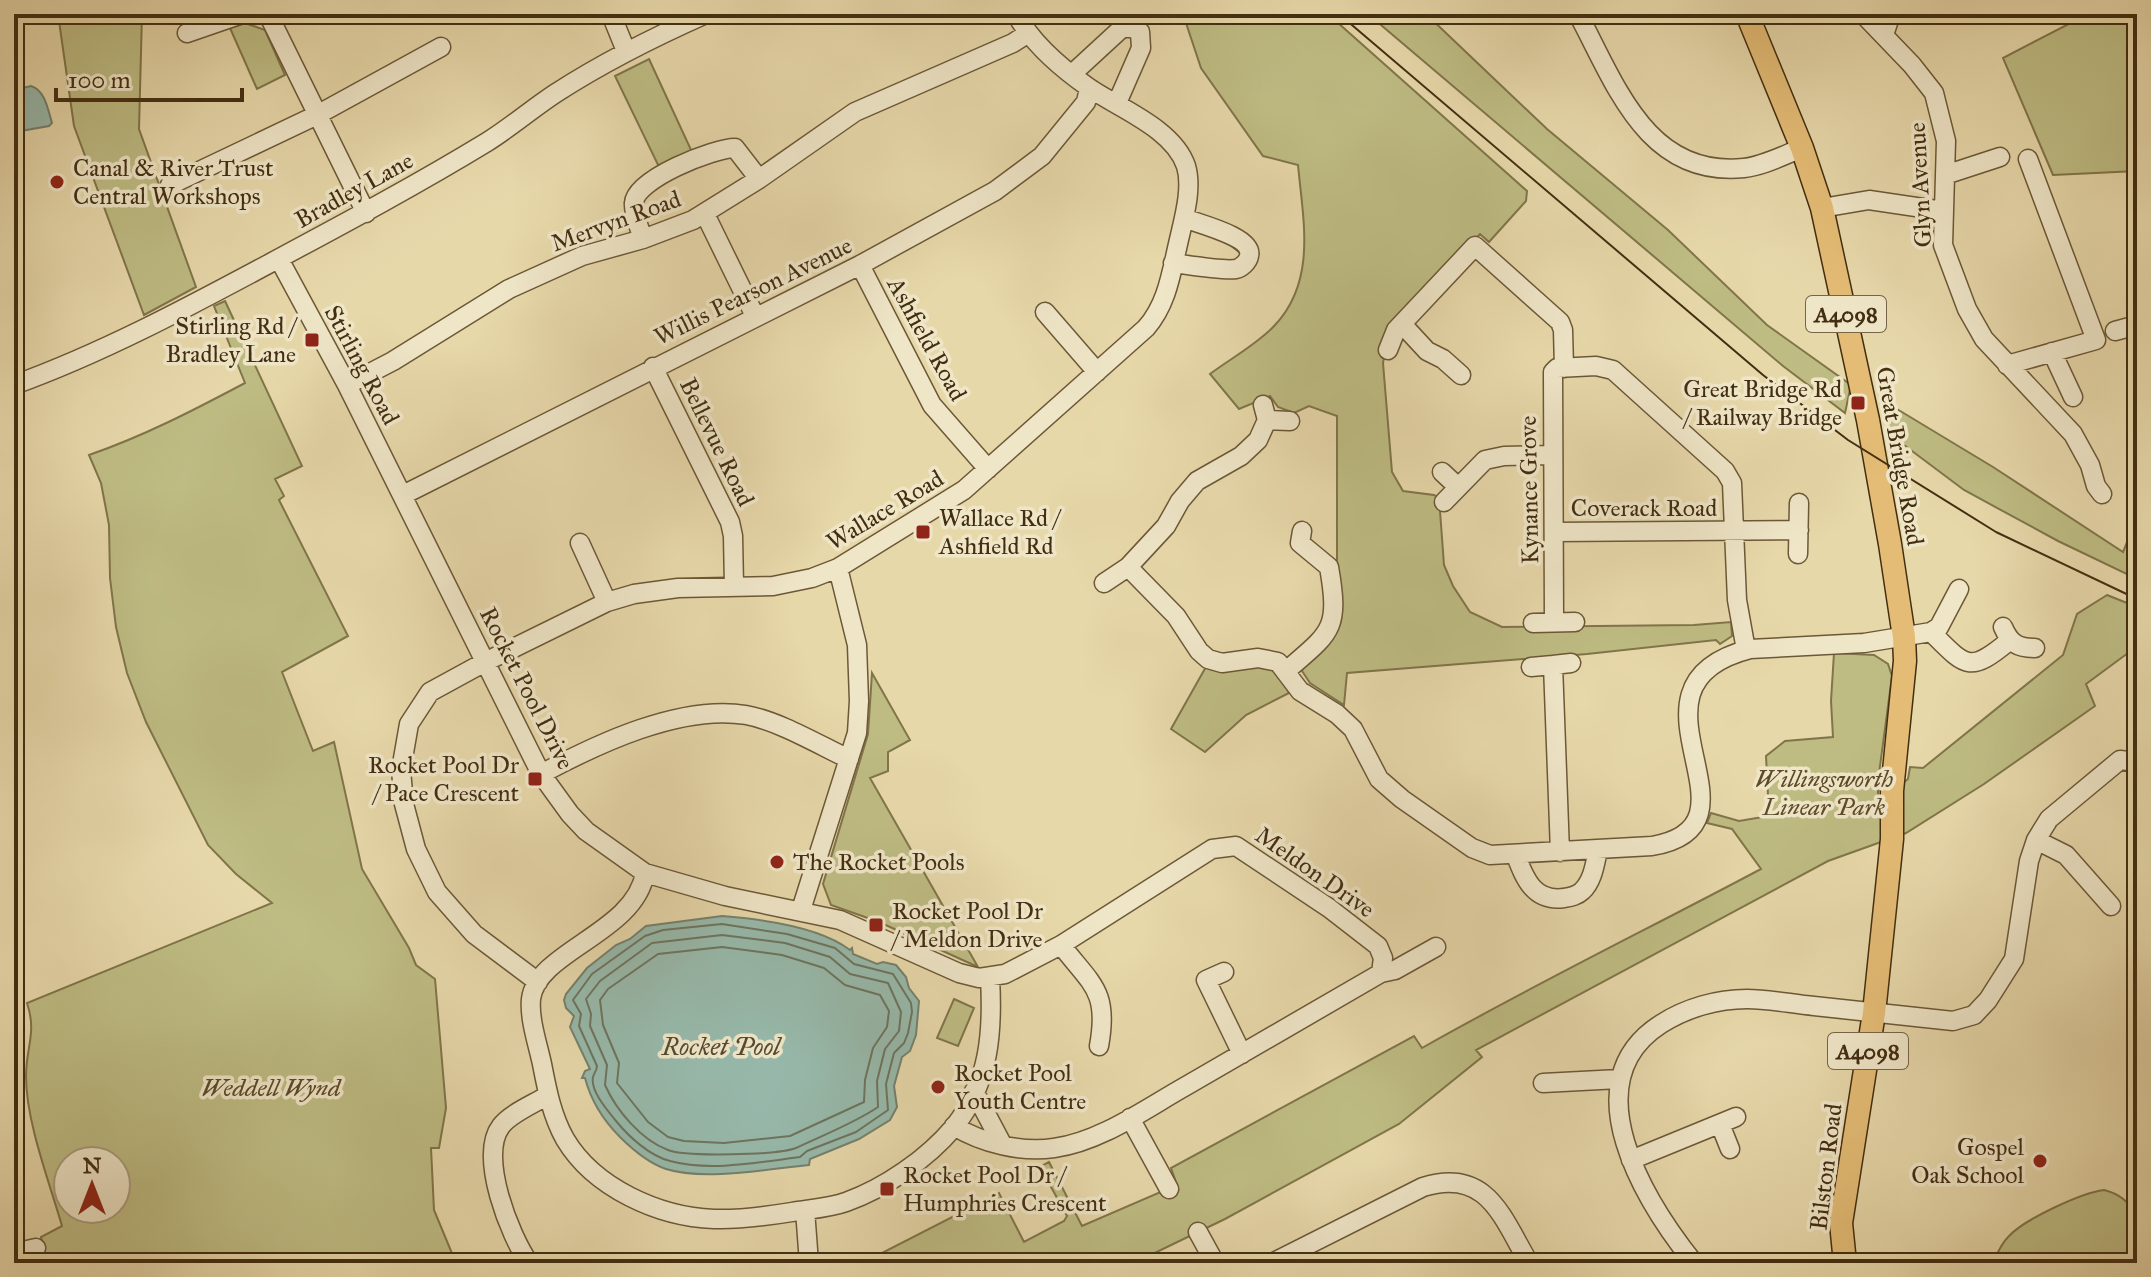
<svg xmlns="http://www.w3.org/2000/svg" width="2151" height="1277" font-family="'IM FELL Great Primer',serif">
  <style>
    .green { fill: #bebc83; stroke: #80754a; stroke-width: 2; fill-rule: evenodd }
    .water { fill: #97b9ab; stroke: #75816d; stroke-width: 2 }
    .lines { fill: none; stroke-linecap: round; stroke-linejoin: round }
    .shore { stroke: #6d745e; stroke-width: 2 }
    .minor-casing { stroke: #6c5837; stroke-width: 21 }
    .major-casing { stroke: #432e11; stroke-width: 25 }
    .minor { stroke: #efe6c8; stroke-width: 18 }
    .major { stroke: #e4bc75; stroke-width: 22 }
    .tram { stroke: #432e11; stroke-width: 2 }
    .poi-dot { fill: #8f2418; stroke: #efe6c8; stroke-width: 3 }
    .labels { text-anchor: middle; stroke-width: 7; stroke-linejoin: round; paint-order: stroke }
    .shield { fill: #efe6c8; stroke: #776548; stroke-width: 2 }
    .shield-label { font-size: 22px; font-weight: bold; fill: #432e11 }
    .poi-label { font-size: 24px; fill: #432e11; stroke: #efe6c8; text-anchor: start }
    .street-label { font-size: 24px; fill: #432e11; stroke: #efe6c8 }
    .park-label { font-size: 24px; font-style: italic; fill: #5c4a28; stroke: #efe6c8 }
    .water-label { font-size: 26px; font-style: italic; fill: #544a30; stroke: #efe6c8 }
  </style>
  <rect width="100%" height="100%" fill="#e7d8aa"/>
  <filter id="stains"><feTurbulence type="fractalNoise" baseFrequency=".0025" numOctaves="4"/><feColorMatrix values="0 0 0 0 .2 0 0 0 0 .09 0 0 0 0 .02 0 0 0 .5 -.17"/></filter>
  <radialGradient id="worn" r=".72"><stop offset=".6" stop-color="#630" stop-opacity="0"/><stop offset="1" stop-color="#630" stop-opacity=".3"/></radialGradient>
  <path class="green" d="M58,14H142L139,129L196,287L144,315L74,126Z
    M1183,14H1328L1527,191L1526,201L1489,242L1480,234L1398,316L1389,330L1383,363L1392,472L1403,491L1434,495L1446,502L1440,511L1444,565L1453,586L1470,612L1502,627L1694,625L1731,622L1732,636L1720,644L1716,640L1587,654L1347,673L1344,705L1310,683L1302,671L1304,666L1332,637L1341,621L1337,562V416L1309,406L1294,413L1278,407L1270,396L1239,409L1210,374C1230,359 1259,343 1275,325C1317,280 1303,220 1298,165L1263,156L1201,68Z
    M1368,14H1426L1547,129L1668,230L1767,325L1851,385L1845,413L1783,366Z
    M2088,14H2137V171L2053,175L2003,58Z
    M245,23L265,30L285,75L257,89L230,28Z
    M649,59L692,152L660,169L615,76Z
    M225,301L302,466L275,479L284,496L279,500L348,636L282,672L313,751L334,742L362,869L409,948L416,965L435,979L446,1108L439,1148H431L434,1210L456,1263H14V1260L43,1250L41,1237L62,1226C49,1181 26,1122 26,1076C26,1047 37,1033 27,1003L272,903L236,874L208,845L146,722L127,673L116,627L110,578L109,525L101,483L89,455C144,436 194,410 245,383L214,306ZM68,1161H116V1209H68Z
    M1887,403L1993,467L2123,552L2137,517V579L2058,541L1964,490L1888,433Z
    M2107,595L2137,607V662L2128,653L2086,684L2095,706L1984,784L1906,833L1828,861L1476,1050L1482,1057L1399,1124L1225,1219L1134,1263H881L878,1255L999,1193L1024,1242L1064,1221L1067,1216L1040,1167L1049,1162L1082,1226L1177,1185L1171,1168L1414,1036L1422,1048C1533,985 1648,929 1761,869L1732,829L1707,823L1711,813L1739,821L1769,816L1766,756L1785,741L1833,737L1831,701L1834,653L1874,655L1888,664L1892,676L1878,781V802L1908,779L1910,767L1923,768L2063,655L2077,614Z
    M1260,663L1279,672L1289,693L1246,715L1205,752L1171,729L1207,665Z
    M872,673L910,740L888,752V771L870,778L978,967L879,922L831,905L823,884L868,734Z
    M954,999L974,1008L958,1046L937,1038Z
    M2104,1190C2143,1200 2137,1230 2137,1263H1993C1997,1253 2001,1244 2009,1236C2025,1219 2081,1193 2104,1190Z"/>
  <path class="water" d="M31,86C45,90 48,110 52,123L49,126L15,132L14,90Z
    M722,916C760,919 819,926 850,950L852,948L853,954L877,964L883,962L896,965L906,977L909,988L919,1001L916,1035L910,1051L902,1057L894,1086L897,1107L890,1120L859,1139L810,1159L809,1165C768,1169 704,1181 666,1169C648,1163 632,1149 620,1137C603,1120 591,1101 585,1078H582L585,1071L590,1069L570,1027L574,1016L566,1008L564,1000L566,994L587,968L616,945L630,939L646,926Z"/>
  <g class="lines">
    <path class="shore" d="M722,924L787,934L835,948L854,964L893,974L911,1003L912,1012L908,1033L904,1043L894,1053L886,1084L888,1110L856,1132L807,1151L800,1157C760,1162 711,1172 670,1161C650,1156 629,1137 616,1121C608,1111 590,1091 593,1077C594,1073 597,1070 597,1066L579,1026L581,1014L573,1000L592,974L645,936L663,930Z
      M722,935L785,943L830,957L850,974L888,983L901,1012L899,1031L885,1049L877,1081L878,1107C853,1124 823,1135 796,1148C779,1155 685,1157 668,1150C641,1140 616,1110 605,1085L607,1065L590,1026L591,1014L586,999L600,981L652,943Z
      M722,947L782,955L824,968L845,985L880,995L889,1011L887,1027L873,1048L865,1080L864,1102L790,1136L724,1143L684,1141L668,1137L648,1122L617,1083L619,1063L603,1025L600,1000L608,989L658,954Z"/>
    <defs>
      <path id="minor" d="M268,14L366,213
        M611,14L626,51
        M1578,14C1616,85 1647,178 1744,168C1763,166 1784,155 1802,148
        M1863,14L1912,65L1934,93L1946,141L1943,245L1967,309L1984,339L2073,434L2090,465L2096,486L2102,494
        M187,33L242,14
        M1884,35L1891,14
        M1072,74L1122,28H1132L1140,32L1141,48L1117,103
        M1945,175L2000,157
        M170,185L317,115L441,47
        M1822,208L1869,200L1943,211
        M705,214L755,316
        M643,239C640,229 633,214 634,203C635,179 714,148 735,148L759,179
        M279,259L347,385L541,774L570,814L586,831L645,873L725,896L840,920L959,973L979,978L1005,974L1061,945L1212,849L1236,846L1329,908L1378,946L1383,958L1381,973C1316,1011 1251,1049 1186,1086C1145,1109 1100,1142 1054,1148C1021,1153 982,1143 954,1126
        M1173,263C1188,265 1223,271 1236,269C1241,268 1248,262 1249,256C1254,237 1199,224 1184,218
        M860,265L932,405L988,469
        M1045,312L1097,372
        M1402,324L1427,351L1443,359L1461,375
        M2115,331L2137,325
        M1388,350L1396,330L1475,246L1560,322L1563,330L1564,368
        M2052,352L2073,397
        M2007,365L2096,340L2028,159
        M653,367L730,522L733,536L734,586
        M14,385C105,352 190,306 276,260C347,222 418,184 487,142C511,127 533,108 556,93C604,62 654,37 706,14
        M347,385L393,361L509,289L582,256L643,239L693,220L759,179L855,112L1013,43L1027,34
        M1263,405L1267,420L1258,440L1241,456L1197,481L1180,501L1166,526L1128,567L1176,616L1199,651L1208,659L1222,663L1258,658L1278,662L1300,691L1337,714L1353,729L1379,779L1402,799L1472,848L1490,855L1652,846C1776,825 1606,686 1750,649L1864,643L1931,632L1939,627L1959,589
        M1267,420L1290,421
        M1442,472L1458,487
        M403,495L860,265L995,191L1042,156L1086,102L1089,88
        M1444,502L1485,460L1504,456L1552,455
        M1554,532L1799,530
        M580,543L607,602
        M1798,554L1799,503
        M1104,583L1128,567
        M1554,621L1553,372L1557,368L1596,366L1613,370L1725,471L1732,483L1737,600L1746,650
        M1533,623L1575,622
        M2003,627C2010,643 2017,648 2035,648
        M1931,632C1966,667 1969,674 2009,641
        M1531,667L1553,665
        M1286,671C1331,632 1340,630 1329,567L1300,543L1302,531
        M541,774C597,744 681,704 746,715C779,721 819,745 849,759
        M2036,840L2066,855L2111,906
        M1560,852L1553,665L1571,663
        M1516,856C1525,879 1534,902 1564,898C1570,897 1577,896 1582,891C1593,881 1595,863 1598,850
        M645,873C635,933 537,951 531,999C529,1019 538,1045 542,1064C547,1090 552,1116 565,1139C594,1188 659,1217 714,1219C740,1220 767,1216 792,1212C810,1209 829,1208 846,1202C885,1188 927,1159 954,1127C990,1082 993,1031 990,978
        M801,910L857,733L859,701L857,645L838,568
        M1061,945C1092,985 1109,991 1099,1046
        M1224,972L1206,980L1242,1054
        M1381,973L1395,970L1436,947
        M538,982L474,934L437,892L416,849L404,804L401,770L409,724L430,692L485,662L607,602L634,594L678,588L773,586L812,578L838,568L964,490L1146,328C1167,304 1171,274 1178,244C1183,221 1193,189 1186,166C1173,128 1118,108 1088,87C1061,68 1032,43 1016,14
        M1543,1083L1619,1079
        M974,1091L1002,1144
        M1130,1118L1169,1189
        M1720,1124L1730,1149
        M1631,1160L1736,1117
        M805,1210L809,1263
        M1198,1232L1215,1263
        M14,1253L36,1248
        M529,1263C510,1236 478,1156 501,1126C511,1113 534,1104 548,1095
        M1272,1263L1423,1187C1487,1167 1502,1217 1529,1263
        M1694,1263C1646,1203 1570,1082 1661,1024C1686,1008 1717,999 1747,999C1769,999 1792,1004 1814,1006C1860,1011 1907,1016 1953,1021L1974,1015L1988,1000L2014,959L2029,861L2036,840L2049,819L2120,760L2137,762"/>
      <path id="major" d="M1747,14L1802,148L1822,208L1868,420L1890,544L1904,637L1905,661L1892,791V839L1888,878L1874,1013L1841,1223L1845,1263"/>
    </defs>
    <use href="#minor" class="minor-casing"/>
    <use href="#major" class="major-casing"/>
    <use href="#minor" class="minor"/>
    <use href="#major" class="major"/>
    <path class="tram" d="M1339,14L1763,375L1848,440L1996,532L2137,599"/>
  </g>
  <g class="poi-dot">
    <circle cx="57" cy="182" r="8"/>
    <rect x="304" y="332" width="16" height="16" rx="4"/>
    <rect x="1850" y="395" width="16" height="16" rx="4"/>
    <rect x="915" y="524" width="16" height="16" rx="4"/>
    <rect x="527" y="771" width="16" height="16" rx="4"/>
    <circle cx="777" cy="862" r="8"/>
    <rect x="868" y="917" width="16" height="16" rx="4"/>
    <circle cx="938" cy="1087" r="8"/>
    <circle cx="2040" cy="1161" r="8"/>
    <rect x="879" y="1181" width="16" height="16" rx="4"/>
  </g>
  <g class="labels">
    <g class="shield">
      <rect x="1806" y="296" width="80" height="36" rx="6"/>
      <rect x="1828" y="1033" width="80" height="36" rx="6"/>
    </g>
    <g class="shield-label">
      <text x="1846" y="322">A4098</text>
      <text x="1868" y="1059">A4098</text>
    </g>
    <g class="poi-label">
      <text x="73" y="176">Canal &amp; River Trust<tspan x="73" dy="28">Central Workshops</tspan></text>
      <text x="296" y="334" text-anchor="end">Stirling Rd /<tspan x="296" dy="28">Bradley Lane</tspan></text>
      <text x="1842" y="397" text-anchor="end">Great Bridge Rd<tspan x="1842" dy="28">/ Railway Bridge</tspan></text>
      <text x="939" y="526">Wallace Rd /<tspan x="939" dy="28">Ashfield Rd</tspan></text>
      <text x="519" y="773" text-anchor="end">Rocket Pool Dr<tspan x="519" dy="28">/ Pace Crescent</tspan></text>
      <text x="793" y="870">The Rocket Pools</text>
      <text x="892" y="919">Rocket Pool Dr<tspan x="892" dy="28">/ Meldon Drive</tspan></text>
      <text x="954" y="1081">Rocket Pool<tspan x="954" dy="28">Youth Centre</tspan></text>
      <text x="2024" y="1155" text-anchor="end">Gospel<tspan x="2024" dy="28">Oak School</tspan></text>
      <text x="903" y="1183">Rocket Pool Dr /<tspan x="903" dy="28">Humphries Crescent</tspan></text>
    </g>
    <g class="street-label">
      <text transform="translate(1920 185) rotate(-93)" y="8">Glyn Avenue</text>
      <text transform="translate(354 190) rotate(-29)" y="8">Bradley Lane</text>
      <text transform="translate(616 221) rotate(-20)" y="8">Mervyn Road</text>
      <text transform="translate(753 291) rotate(-26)" y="8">Willis Pearson Avenue</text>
      <text transform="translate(927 339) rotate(61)" y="8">Ashfield Road</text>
      <text transform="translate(362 365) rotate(62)" y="8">Stirling Road</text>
      <text transform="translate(717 442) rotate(64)" y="8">Bellevue Road</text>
      <text transform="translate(1900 456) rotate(80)" y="8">Great Bridge Road</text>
      <text transform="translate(1529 490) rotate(-91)" y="8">Kynance Grove</text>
      <text x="1644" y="516">Coverack Road</text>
      <text transform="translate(885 510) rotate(-31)" y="8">Wallace Road</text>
      <text transform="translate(527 688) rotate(63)" y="8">Rocket Pool Drive</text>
      <text transform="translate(1315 872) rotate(35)" y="8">Meldon Drive</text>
      <text transform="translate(1826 1167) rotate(-83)" y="8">Bilston Road</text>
    </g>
    <g class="park-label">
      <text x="1824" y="787">Willingsworth<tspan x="1824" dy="28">Linear Park</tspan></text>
      <text x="271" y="1096">Weddell Wynd</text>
    </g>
    <g class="water-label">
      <text x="721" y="1055">Rocket Pool</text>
    </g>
  </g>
  <rect width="2151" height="1277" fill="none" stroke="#e7d8aa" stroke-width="48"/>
  <rect x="16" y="16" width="2119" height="1245" fill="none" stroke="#432e11" stroke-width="4"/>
  <rect x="24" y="24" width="2103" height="1229" fill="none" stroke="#432e11" stroke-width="2"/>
  <g transform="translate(92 1185)"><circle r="38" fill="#efe6c8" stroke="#aa9c7f" stroke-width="2"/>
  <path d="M0-6L14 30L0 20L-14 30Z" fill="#8f2418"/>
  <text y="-12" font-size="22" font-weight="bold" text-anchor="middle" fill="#432e11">N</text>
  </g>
  <path d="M56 88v12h186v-12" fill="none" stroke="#432e11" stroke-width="4"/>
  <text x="68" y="88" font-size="24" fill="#432e11" stroke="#efe6c8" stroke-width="6" paint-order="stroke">100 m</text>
  <rect width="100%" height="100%" filter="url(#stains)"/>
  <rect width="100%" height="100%" fill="url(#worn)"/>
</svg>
